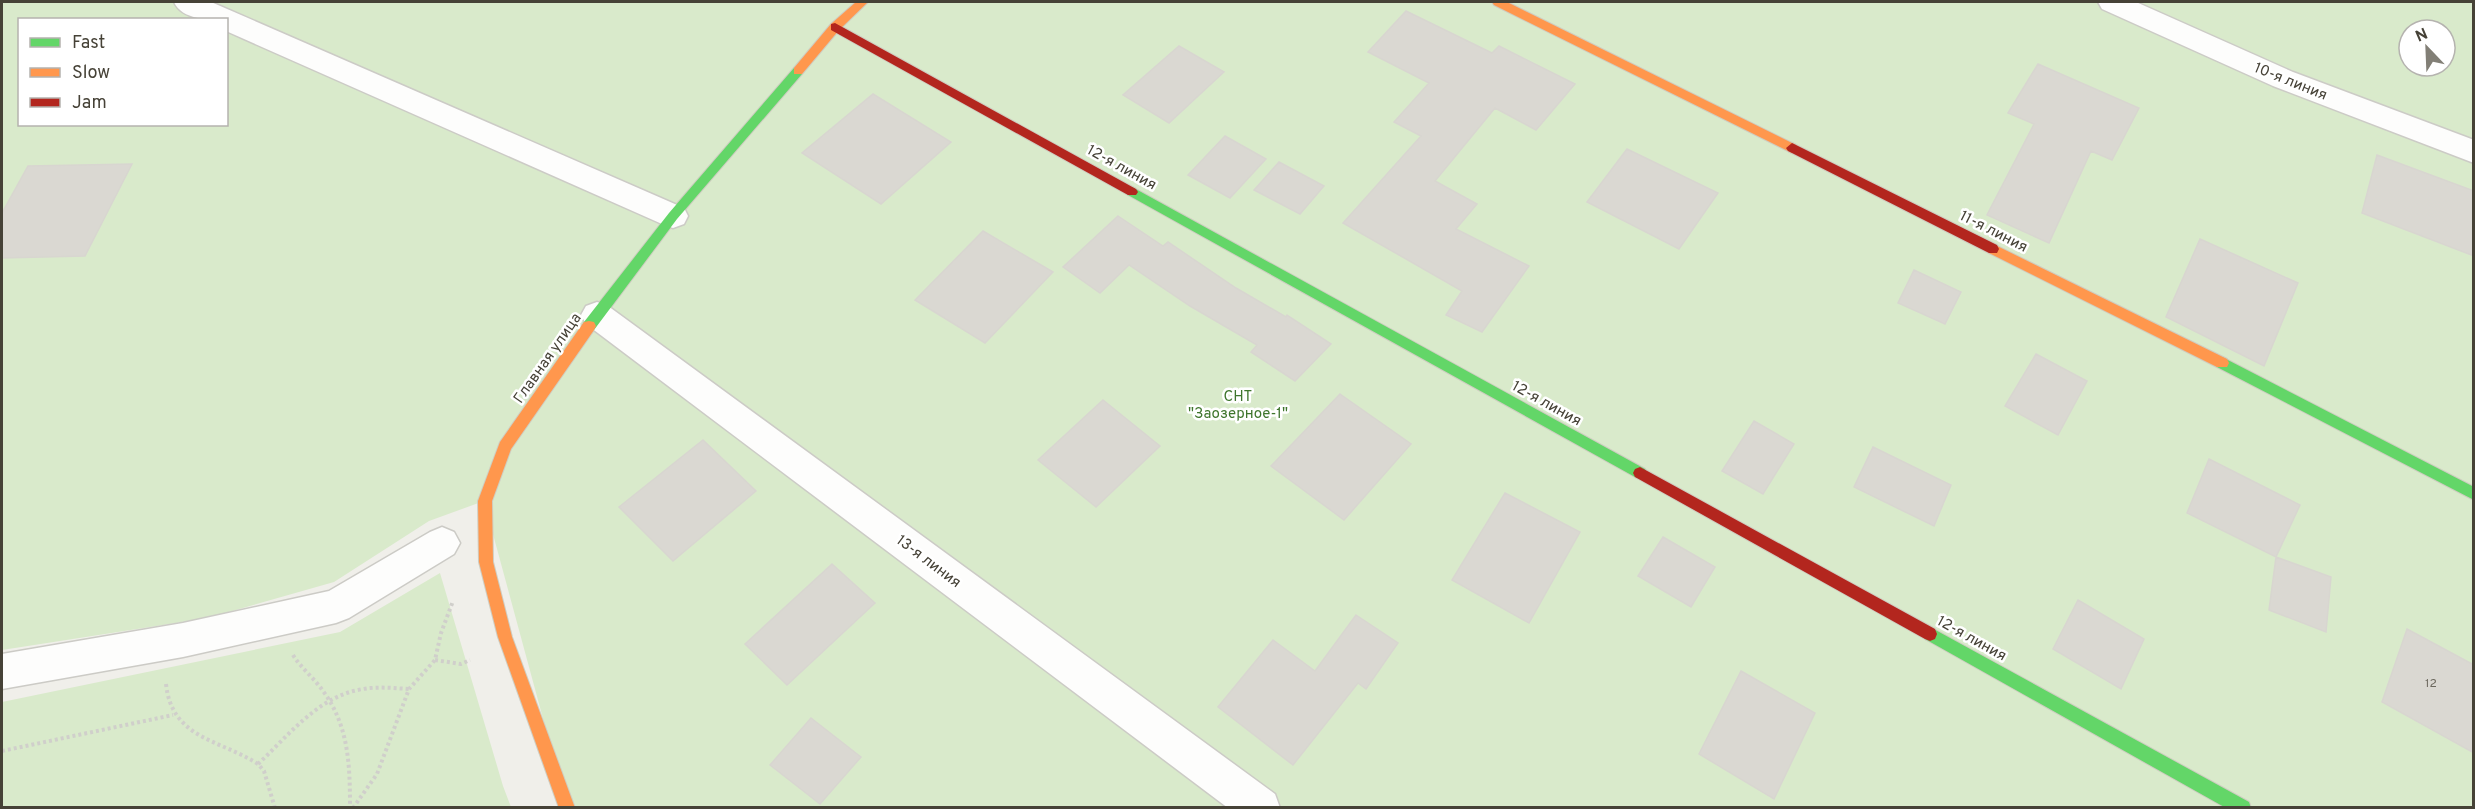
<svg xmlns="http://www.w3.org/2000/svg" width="2475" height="809" font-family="Overpass,sans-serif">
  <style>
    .green { fill: #d9eacb; fill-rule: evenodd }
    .building { fill: #dad8d2; stroke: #d8d6d0; stroke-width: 1.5 }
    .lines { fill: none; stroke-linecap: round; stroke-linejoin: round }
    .street-casing { stroke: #cccbc6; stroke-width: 3 }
    .fast-casing { stroke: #cfcdc1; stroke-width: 2 }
    .slow-casing { stroke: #cfcdc1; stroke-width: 2 }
    .jam-casing { stroke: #cfcdc1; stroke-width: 2 }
    .path { stroke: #d0cfcb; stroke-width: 4; stroke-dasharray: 3 3; stroke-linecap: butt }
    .street { fill: #fdfdfc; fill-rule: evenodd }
    .fast { fill: #63d668; fill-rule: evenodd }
    .slow { fill: #ff974d; fill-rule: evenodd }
    .jam { fill: #b3261e; fill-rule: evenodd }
    .labels { text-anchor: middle; stroke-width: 5; stroke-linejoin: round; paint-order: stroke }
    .number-label { font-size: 12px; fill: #6c685e }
    .street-label { font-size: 15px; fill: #464237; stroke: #fff }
    .park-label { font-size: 15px; fill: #3e752c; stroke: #fff }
  </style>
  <rect width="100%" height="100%" fill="#f0efea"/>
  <path class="green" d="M2,2H2473V807H567L484,501L429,521L334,582L208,618L2,650ZM20,20H226V124H20ZM2409,30H2445V66H2409Z
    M440,573L503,786L511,807H2V702L340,632Z"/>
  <path class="building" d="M1406,11L1492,53L1499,46L1575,84L1536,130L1495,108L1435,181L1477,204L1456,229L1529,266L1482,332L1446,315L1462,291L1343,223L1421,136L1394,122L1429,83L1368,52Z
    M1179,46L1224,72L1169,123L1123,95Z
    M2038,64L2139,108L2112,160L2091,151L2049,243L1987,215L2034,124L2008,113Z
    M873,94L951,142L881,204L802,153Z
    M1225,136L1266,159L1230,198L1188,175Z
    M1627,149L1718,193L1679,249L1587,202Z
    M2377,155L2474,191V256L2362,213Z
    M1279,162L1324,186L1300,214L1254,190Z
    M132,164L85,256L2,258V213L28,166Z
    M1118,216L1163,246L1168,242L1236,288L1286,317L1287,315L1331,344L1295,381L1251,352L1257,345L1190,306L1129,265L1100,293L1063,267Z
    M983,231L1053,272L985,343L915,300Z
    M2200,239L2298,283L2264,366L2166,317Z
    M1914,270L1961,292L1945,324L1898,303Z
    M2036,354L2087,381L2058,435L2005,406Z
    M1340,394L1411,444L1344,520L1271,466Z
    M1103,400L1160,446L1096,507L1038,460Z
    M1754,421L1794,444L1763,494L1722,471Z
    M703,440L756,491L673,561L619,507Z
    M1873,447L1951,485L1934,526L1854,487Z
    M2209,459L2300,505L2276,557L2187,513Z
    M1505,493L1580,532L1529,623L1452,580Z
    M1663,537L1715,567L1691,607L1638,576Z
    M2276,557L2331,577L2326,632L2269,610Z
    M832,564L875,603L787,685L745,644Z
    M2078,600L2144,639L2121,689L2053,649Z
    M1356,615L1398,643L1366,689L1358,683L1293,765L1218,707L1273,640L1315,671Z
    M2407,629L2474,665V753L2382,702Z
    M1741,671L1815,713L1774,799L1699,754Z
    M811,718L861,757L820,804L770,765Z"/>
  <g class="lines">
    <defs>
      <path id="street" d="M174,2H211L684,208L688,216L684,224L673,228L662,224L226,31V20C209,20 182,20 174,2Z
        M2098,2H2136L2293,72L2474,140V163L2273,86L2102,9Z
        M597,302L608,306L1275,794L1280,808H1228L586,324L581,315L586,306Z
        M442,527L454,532L460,543L454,554L349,618L336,623L183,657L2,689V654L183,623L329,591L430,532Z"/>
      <path id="fast" d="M798,67L802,68V74L677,219L594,330H584L582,326L584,322L669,213L794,68Z
        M1132,187L1645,469L1647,473L1645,477L1640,479L1635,477L1128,195L1126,192Z
        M2222,357L2474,487V500L2217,367L2215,363L2217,359Z
        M1930,627L2249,802L2251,808H2226L1925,639L1923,634L1925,629Z"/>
      <path id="slow" d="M856,2H868L839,30L802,74H794V68L831,24Z
        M1492,2H1507L1796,145L1798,148L1792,153L1788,151L1494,5Z
        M1993,244L2227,359L2229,363L2227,367H2217L1989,253L1987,249Z
        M589,321L594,322L596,326L594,330L511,449L492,501L493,562L512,637L575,808H559L498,637L479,562L478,501L500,442L584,322Z"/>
      <path id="jam" d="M835,23L1136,189L1138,192L1136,195H1128L831,30V24Z
        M1792,143L1997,245L1999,249L1997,253H1989L1788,151L1786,148Z
        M1640,467L1935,629L1937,634L1935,639L1930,641L1925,639L1635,477L1633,473L1635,469Z"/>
    </defs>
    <use href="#street" class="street-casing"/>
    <use href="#fast" class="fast-casing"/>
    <use href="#slow" class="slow-casing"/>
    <use href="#jam" class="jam-casing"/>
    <path class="path" d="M293,655C301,668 314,678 323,691C349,726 350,766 350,808
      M435,660L461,664L470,660
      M166,684C172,739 219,739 258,764L264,771L275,808
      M2,751L173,715
      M258,764C287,737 317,698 358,690C375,686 392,688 409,689
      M353,808L377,774L409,689L435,660L441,633L453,601"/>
    <use href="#street" class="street"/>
    <use href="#fast" class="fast"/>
    <use href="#slow" class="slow"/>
    <use href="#jam" class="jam"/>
  </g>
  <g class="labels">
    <g class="number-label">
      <text x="2431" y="687">12</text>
    </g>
    <g class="street-label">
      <text transform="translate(2291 81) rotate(22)" y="5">10-я линия</text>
      <text transform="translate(1122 167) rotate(29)" y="5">12-я линия</text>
      <text transform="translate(1994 231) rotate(27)" y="5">11-я линия</text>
      <text transform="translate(547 358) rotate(-55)" y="5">Главная улица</text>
      <text transform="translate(1547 403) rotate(29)" y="5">12-я линия</text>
      <text transform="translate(929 561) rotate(37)" y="5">13-я линия</text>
      <text transform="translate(1972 638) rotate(29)" y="5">12-я линия</text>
    </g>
    <g class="park-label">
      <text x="1238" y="401">СНТ<tspan x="1238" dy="17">"Заозерное-1"</tspan></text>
    </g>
  </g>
  <rect width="2475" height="809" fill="none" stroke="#464237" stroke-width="6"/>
  <rect x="18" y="18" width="210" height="108" fill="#ffffff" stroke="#b5b3af" stroke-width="1.5"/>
  <rect x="30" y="38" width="30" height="9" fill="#63d668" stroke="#b5b3af" stroke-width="1.5"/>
  <text x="72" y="48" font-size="18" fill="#464237">Fast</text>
  <rect x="30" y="68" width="30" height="9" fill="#ff974d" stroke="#b5b3af" stroke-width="1.5"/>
  <text x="72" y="78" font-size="18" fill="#464237">Slow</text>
  <rect x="30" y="98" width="30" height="9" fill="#b3261e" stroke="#b5b3af" stroke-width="1.5"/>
  <text x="72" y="108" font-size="18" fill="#464237">Jam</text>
  <g transform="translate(2427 48) rotate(337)"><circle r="28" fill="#ffffff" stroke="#b5b3af" stroke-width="1.5"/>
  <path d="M0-4.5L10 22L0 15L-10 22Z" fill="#827f76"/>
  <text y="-9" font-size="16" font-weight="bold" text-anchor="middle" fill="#464237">N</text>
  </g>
</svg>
